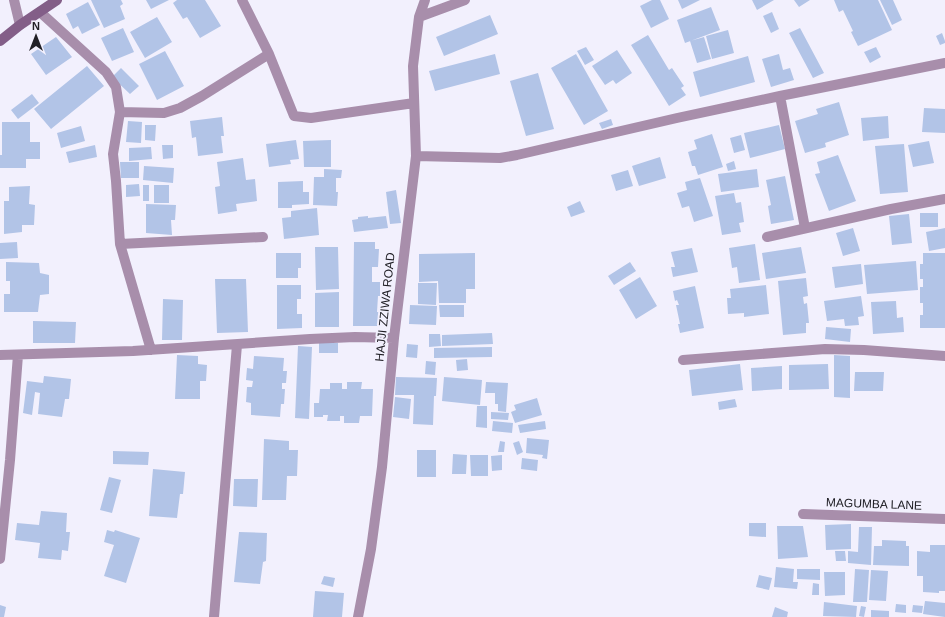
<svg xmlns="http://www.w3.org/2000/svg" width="945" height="617" font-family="Arial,sans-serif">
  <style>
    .building { fill: #b2c4e7 }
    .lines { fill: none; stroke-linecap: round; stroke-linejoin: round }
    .street { stroke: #a88eab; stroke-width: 10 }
    .secondary { stroke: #835e88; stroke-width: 10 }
    .labels { text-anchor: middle; stroke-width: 4; stroke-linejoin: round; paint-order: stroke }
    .street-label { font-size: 12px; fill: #212026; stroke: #f2f0fd }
  </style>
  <rect width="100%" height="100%" fill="#f2f0fd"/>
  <path class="building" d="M91,0H121L123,4L120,6L125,19L104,28Z
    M146,0H169L151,9Z
    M177,0H205L221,26L200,38L187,17L183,19L173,3Z
    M652,0H660L669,19L651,28L640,6Z
    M678,0H700L682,9Z
    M752,0H774L757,10Z
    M794,0H810L799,7Z
    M834,0H878L892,30L858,46L851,32L853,31L843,10L839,12Z
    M880,0H893L902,20L892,25Z
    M88,2L100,25L82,34L78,26L73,29L66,14Z
    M711,7L720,30L685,43L677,20Z
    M772,12L779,29L771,33L763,16Z
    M490,15L498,34L444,56L436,37Z
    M157,17L172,42L145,58L130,32Z
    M123,28L134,52L112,61L101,38Z
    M800,28L824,73L813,78L789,33Z
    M728,30L734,53L712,59L706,36Z
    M942,33L945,41V43L940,45L936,36Z
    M648,35L669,70L672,68L684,86L681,88L686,95L669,106L631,45Z
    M56,37L72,57L46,75L31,54Z
    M704,37L711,59L697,63L690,41Z
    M586,47L594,60L585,65L577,51Z
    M876,47L881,57L870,63L864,52Z
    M617,50L632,73L616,84L613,80L605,85L592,66Z
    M165,51L184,86L157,100L139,64Z
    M495,54L500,74L435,91L429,71Z
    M576,54L608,111L584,125L551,68Z
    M779,54L783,70L790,68L794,80L771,87L762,59Z
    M748,56L755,82L700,97L693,72Z
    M87,66L104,86L51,129L34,109Z
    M121,68L139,86L130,94L112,77Z
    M538,73L554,129L526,136L510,81Z
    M32,94L39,103L18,119L11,110Z
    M839,102L849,135L825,143L826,147L805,153L795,121L818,114L816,109Z
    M924,108L945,109V133L922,132Z
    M888,116L889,138L863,141L861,118Z
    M222,117L224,136H221L223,153L198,156L196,137L192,138L190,121Z
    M611,119L613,125L602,129L599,123Z
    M128,121L142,122L141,143L126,142Z
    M2,122H30V142H40V159H26V168H0V155H2Z
    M145,125H156L155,141L145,140Z
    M779,125L785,149L750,158L744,133Z
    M81,126L85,141L61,148L57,133Z
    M712,134L723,167L698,175L695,166H692L688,152L697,149L694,140Z
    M741,135L745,150L734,153L730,138Z
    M296,140L299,159L290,160L291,164L269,167L266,144Z
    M331,140V167H304L303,141Z
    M929,141L934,163L913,167L908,145Z
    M904,144L908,192L880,194L875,146Z
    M95,145L97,157L69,163L66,152Z
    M162,145H173V158L163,159Z
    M151,147L152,159L129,161V148Z
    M838,155L856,201L829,211L815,174L820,173L817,162Z
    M660,157L666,178L639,186L632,166Z
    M243,158L246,180L255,179L257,201L236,204L237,211L218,214L215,187L220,186L217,162Z
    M734,161L736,169L728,171L726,164Z
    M120,162H139V178H121Z
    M144,166L174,168L173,183L143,180Z
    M324,169L342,170L341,178H336V192H338L337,206L313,205L314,177H324Z
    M757,169L759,187L721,192L718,174Z
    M628,170L633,186L616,191L611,175Z
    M785,176L794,220L771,224L768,206L771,205L766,180Z
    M700,178L713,216L694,222L689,206L682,208L677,193L687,190L685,182Z
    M303,181V192H309V204L292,205V208H278V182Z
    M139,184L140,196L126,197V185Z
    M143,185H149V201H143Z
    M154,185H169V203H154Z
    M30,186L29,204L35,205L34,225H22V232L4,234V201H9V187Z
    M396,190L401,223L390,224L386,192Z
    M734,193L736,203L741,202L744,222L739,223L741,232L722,235L715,196Z
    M580,201L585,212L571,217L567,207Z
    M146,204L176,205L175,220H171L172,235L146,233Z
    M317,208L319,235L284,239L282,218L291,217V211Z
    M920,213H938V227H920Z
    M909,214L912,243L892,245L889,216Z
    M368,216V218L386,216L388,228L354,232L352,220L358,219V217Z
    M853,228L860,251L843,256L836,233Z
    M945,228V248L929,251L926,232Z
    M17,242L18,258L0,259V243Z
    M354,242H375V249H379L378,267H372V282H380V296H378L377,312H380V326H353Z
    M755,244L760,280L739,283L737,267L732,268L729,248Z
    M315,247H338L339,289L316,290Z
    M801,247L806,273L766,279L762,253Z
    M692,248L698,272L673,277L671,267H675L671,252Z
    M276,253H301V268H298V278H276Z
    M475,253V289H466V303H439L438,281L419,282V254Z
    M923,253H945V328H920V315H923V303H920V287H923V279H920V264H923Z
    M916,261L918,290L867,294L864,265Z
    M6,262L39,263L40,273L49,275V294L40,295L38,312H4V294H10V281H6Z
    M630,262L636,271L614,285L608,276Z
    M861,264L863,284L835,288L832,267Z
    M640,277L657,306L636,319L619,290Z
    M806,278L808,296L803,297L804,304L807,303L809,323H806V333L783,335L778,281Z
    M215,279H246L248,332L217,333Z
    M418,283H437L436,305L418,304Z
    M277,285H301V299H297V314H302V328L277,329Z
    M766,285L769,314L744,317V313L728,314L727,298H731L730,289Z
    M695,286L704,328L680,333L678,324H680L676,305H679L677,300L675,301L673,291Z
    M339,292V327H315V293Z
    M861,296L864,316L858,317L859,325L845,326L844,319L827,321L824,301Z
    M163,299L183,300L182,340H162Z
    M896,301L897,318L903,317L904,332L873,334L871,302Z
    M410,305L437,306L436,325L409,324Z
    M439,305H464V317H440Z
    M33,321L76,322L75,343H33Z
    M826,327L851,329L850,342L825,339Z
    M492,333L493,344L442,346V335Z
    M429,334H440L441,346L429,347Z
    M319,343H338V353H319Z
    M407,344L418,345L417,358L406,357Z
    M298,346L312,347L309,419L295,418Z
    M492,347V357L434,358V348Z
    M177,355L198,356V364L207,365L206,381H200V399H175Z
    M834,355L850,356V398L834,397Z
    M254,356L284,358L283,371H287L286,383H282V389H285L284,404H281L280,417L251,415V403L246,402L247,387H252L253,381L246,380L247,368L253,369Z
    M467,359L468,370L457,371L456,360Z
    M426,361L436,362L435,375L425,374Z
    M740,364L743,390L692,396L689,370Z
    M828,364L829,389L789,390V365Z
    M782,366V389L752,391L751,368Z
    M855,372H884L883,391H854Z
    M44,376L71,379L69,399H65L62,417L38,414L40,393L35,392L32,415L23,413L27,381L43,383Z
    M396,377L437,378L436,396H434L433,425L413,424L414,395H395Z
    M444,377L482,380L480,405L442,401Z
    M347,382H362L361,389H373L372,416H360L359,423H344V416H340V421H327L328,415H323V417H314V403H319L320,389H330V383H342V389H347Z
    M486,382L508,383L506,412L498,411V404H495V393H485Z
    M395,397L411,399L409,419L393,417Z
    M537,398L542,415L515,423L511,412L516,410L514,405Z
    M735,399L737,407L719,410L718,402Z
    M477,406H487V428L476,427Z
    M491,412L509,413L508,420L491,419Z
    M493,421L513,423L512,433L492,431Z
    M545,421L546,429L520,433L518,425Z
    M527,438L549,440L547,459L542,458L543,455L526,453Z
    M264,439L289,441V450H298L297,476H287L286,500H262Z
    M500,441L505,442L504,452H498Z
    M519,441L523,452L517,455L513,443Z
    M417,450H436V477H417Z
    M113,451L149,452L148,465L113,464Z
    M453,454L467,455L466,474H452Z
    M470,455H488V476H471Z
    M502,455V470L492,471L491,456Z
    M522,458L538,460L537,471L521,469Z
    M153,469L185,472L183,494H180L177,518L149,516Z
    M109,477L121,480L112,513L100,510Z
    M234,479H258L257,507L233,506Z
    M41,511L67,513L66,532H70L68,551L62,550L61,560L38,558L40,543L15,540L17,523L39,525Z
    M749,523H766V537L749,536Z
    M851,524V549L826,550L825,525Z
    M777,526H803L808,557L778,559Z
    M859,527H872L871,565L848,563V551L858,552Z
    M107,530L114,532L115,530L140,538L126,583L104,576L114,545L104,542Z
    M239,532L267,533L266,561L263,562L260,584L234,582Z
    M882,540L906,541V546H909V566L873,565L874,546H882Z
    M930,545H945V591H939V593L923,592V576H917V551L930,552Z
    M835,551H845L846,561H836Z
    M776,567L794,569L793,582H798L797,589L774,587Z
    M797,569H820V580L797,579Z
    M855,569L869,570L867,602H853Z
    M871,570L888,571L886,601L869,600Z
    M824,572H845V595L825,596Z
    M759,575L772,578L769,590L756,587Z
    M324,576L335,578L333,587L321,584Z
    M813,583L819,584V595H812Z
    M315,591L344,593L342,617H313Z
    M925,601L945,603V617L923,614Z
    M824,602L857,606L856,617L823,616Z
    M896,604L906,605V613L895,612Z
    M0,605L6,607L4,617H0Z
    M913,605L923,606L922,613L912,612Z
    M861,606L866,607L864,617L859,616Z
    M775,607L788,612L787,617H772Z
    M871,610L889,611V617H871Z"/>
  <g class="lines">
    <path class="street" d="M14,0L20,25
      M40,12L106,72L116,87L120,112L113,154L116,181L120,244L151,350
      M419,17L465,0
      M269,54L294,116L311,118L414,103
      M780,96L805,228
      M120,112L164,113L180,108L202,96L269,54L242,0
      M416,156L500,158L517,155L677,118L780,96L945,63
      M767,237L891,209L945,199
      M120,244L263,237
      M0,355L133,351L310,339L355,337L394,338
      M683,360L825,349L864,350L945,356
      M803,514L945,519
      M0,559L10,460L18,355
      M214,617L237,345
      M358,617L371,549L382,467L394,338L416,156L413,66L419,17L425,0"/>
    <path class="secondary" d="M0,41L20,25L57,0"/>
  </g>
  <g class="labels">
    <g class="street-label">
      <text transform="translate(385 307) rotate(-84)" y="4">HAJJI ZZIWA ROAD</text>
      <text transform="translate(874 504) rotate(2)" y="4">MAGUMBA LANE</text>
    </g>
  </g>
  <g transform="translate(36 36)" stroke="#f2f0fd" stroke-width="3" paint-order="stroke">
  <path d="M0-3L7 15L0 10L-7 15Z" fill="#212026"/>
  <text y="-6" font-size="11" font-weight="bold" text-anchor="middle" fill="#212026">N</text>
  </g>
</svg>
